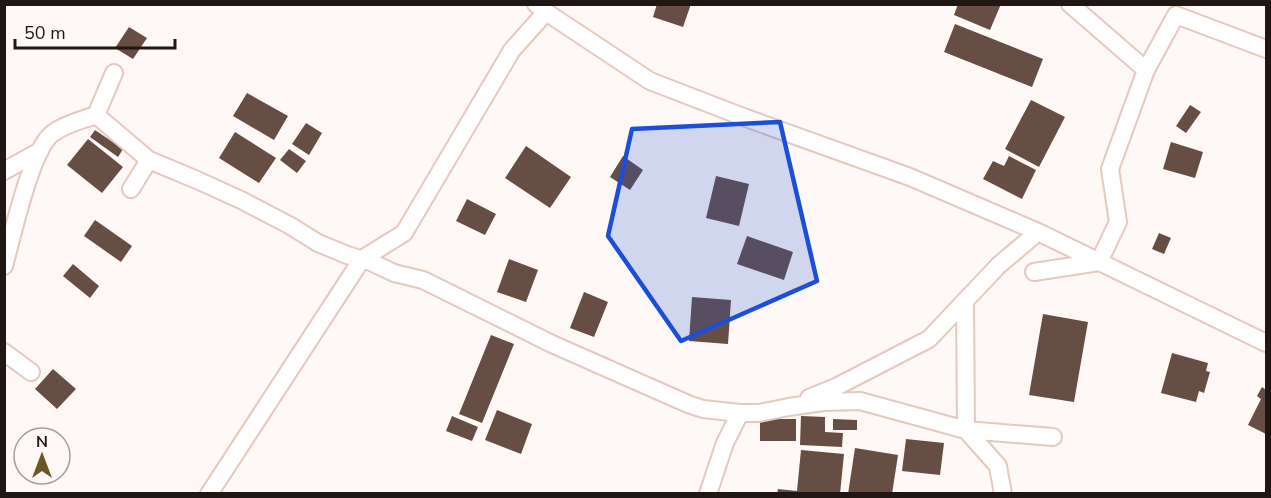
<svg xmlns="http://www.w3.org/2000/svg" width="1271" height="498" font-family="'Nunito Sans',sans-serif">
  <style>
    .building { fill: #664e45 }
    .lines { fill: none; stroke-linecap: round; stroke-linejoin: round }
    .street-casing { stroke: #e5c9be; stroke-width: 20 }
    .street { stroke: #fff; stroke-width: 16 }
    .marked { fill: #1d4ed8; fill-opacity: 0.2; stroke: #1d4ed8; stroke-width: 4.5; stroke-linejoin: round }
  </style>
  <rect width="100%" height="100%" fill="#fef8f6"/>
  <path class="building" d="M657,4H691L683,27L653,17Z
    M958,4H1001L990,30L954,15Z
    M955,24L1043,59L1032,87L944,52Z
    M129,27L147,38L133,59L115,48Z
    M247,93L288,116L274,140L233,116Z
    M1031,100L1065,117L1039,167L1005,149Z
    M1190,105L1201,112L1186,133L1176,126Z
    M306,123L322,133L309,155L292,144Z
    M95,130L123,149L118,157L90,137Z
    M235,132L276,158L259,183L219,158Z
    M88,139L123,167L102,193L67,165Z
    M1171,142L1203,152L1195,178L1163,169Z
    M526,146L571,177L550,208L505,178Z
    M289,149L306,161L297,173L280,160Z
    M623,156L643,170L630,190L610,177Z
    M1009,156L1036,170L1022,199L983,179L993,161L1004,166Z
    M716,176L749,184L739,226L706,218Z
    M467,199L496,214L485,235L456,221Z
    M95,220L132,246L121,262L84,236Z
    M1159,233L1171,238L1164,254L1152,249Z
    M747,236L793,252L784,280L737,264Z
    M509,259L538,270L526,302L497,292Z
    M73,264L99,286L90,298L63,276Z
    M584,292L608,302L594,337L570,328Z
    M692,297L731,300L728,344L689,341Z
    M1043,314L1088,322L1074,402L1029,395Z
    M491,335L514,344L482,423L459,414Z
    M1172,353L1208,363L1206,371L1210,372L1204,393L1199,391L1196,402L1161,393Z
    M53,369L76,389L57,409L35,389Z
    M1262,387L1266,390V434L1248,425L1261,399L1257,396Z
    M497,410L532,424L521,454L485,440Z
    M452,416L478,427L472,441L446,431Z
    M801,416L825,417V432L843,433L842,447L800,445Z
    M760,419H796V441H760Z
    M833,419L857,420V430H833Z
    M906,439L944,443L940,475L902,471Z
    M855,448L898,455L892,494H848Z
    M801,450L844,454L840,494H777L778,489L797,491Z"/>
  <g class="lines">
    <defs>
      <path id="street" d="M536,4L546,12L650,81L746,118L910,177L1038,232L1266,343
        M1146,70L1176,15L1266,49
        M114,73L96,115L149,160L197,180L241,200L289,225L318,243L347,255L371,262L394,273L423,280L552,344L688,404L703,409L740,413H759L789,407L823,402L860,401L966,430L1053,437
        M4,171L40,151
        M131,189L149,160
        M4,266C12,238 31,148 53,133C65,124 82,120 96,115
        M1034,272L1099,262L1118,222L1110,169L1146,70L1070,4
        M965,301L966,430L998,466L1003,494
        M4,352L31,372
        M809,398L836,387L929,339L999,265L1038,232
        M209,494L362,259L404,233L512,50L546,12
        M708,494L725,443L740,413"/>
    </defs>
    <use href="#street" class="street-casing"/>
    <use href="#street" class="street"/>
  </g>
  <path class="marked" d="M780,122L817,281L681,341L608,236L632,129Z"/>
  <rect width="1271" height="498" fill="none" stroke="#201613" stroke-width="12"/>
  <g transform="translate(42 456)"><circle r="28" fill="#fef8f6" stroke="#a59e9b" stroke-width="1.5"/>
  <path d="M0-4.5L10 22L0 15L-10 22Z" fill="#6b5726"/>
  <text y="-9" font-size="16" font-weight="bold" text-anchor="middle" fill="#201613">N</text>
  </g>
  <path d="M15 39v9h160v-9" fill="none" stroke="#201613" stroke-width="3"/>
  <text x="24" y="39" font-size="18" fill="#201613" stroke="#fef8f6" stroke-width="4.5" paint-order="stroke">50 m</text>
</svg>
